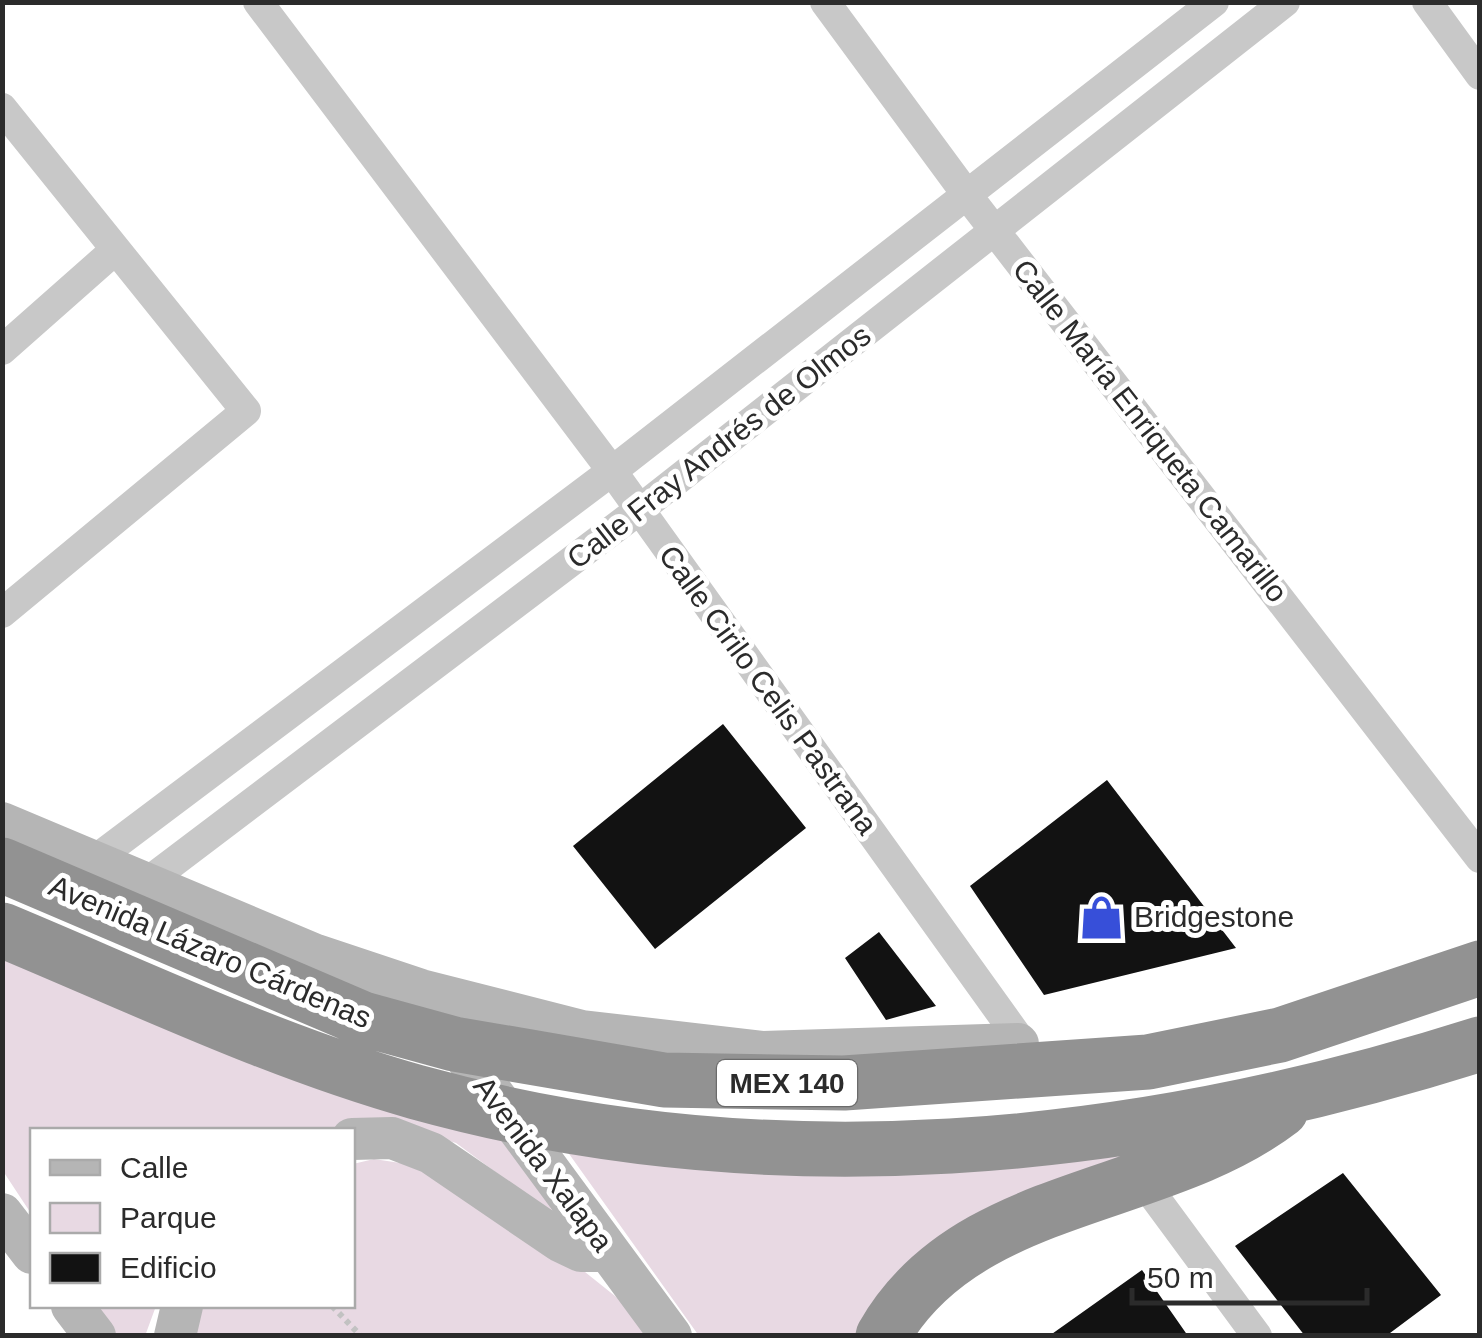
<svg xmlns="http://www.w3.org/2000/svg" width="1482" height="1338" font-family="Arial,sans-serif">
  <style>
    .green { fill: #e8d9e3 }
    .building { fill: #121212 }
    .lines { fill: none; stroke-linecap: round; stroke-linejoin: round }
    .path { stroke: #c2c2c2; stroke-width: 6; stroke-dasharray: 5 5; stroke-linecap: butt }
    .street { stroke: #c8c8c8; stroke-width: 30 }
    .secondary { stroke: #b5b5b5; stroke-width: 42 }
    .highway { stroke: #929292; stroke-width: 55 }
    .labels { text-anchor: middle; stroke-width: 10; stroke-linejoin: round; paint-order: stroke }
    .shield { fill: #fff; stroke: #6b6b6b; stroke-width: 2.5 }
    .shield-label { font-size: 28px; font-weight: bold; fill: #2b2b2b }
    .street-label { font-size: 30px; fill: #2b2b2b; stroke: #fff }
    .poi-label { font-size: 30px; fill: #2b2b2b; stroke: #fff; text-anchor: start }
  </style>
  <rect width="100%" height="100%" fill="#fff"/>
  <path class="green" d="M2,944L477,1106L574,1230L456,1143L376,1118L325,1130H32V1215L3,1171Z
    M567,1151H1151L865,1335L699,1336Z
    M374,1159L446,1170L510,1212L650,1324L658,1336H185L196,1306H352L353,1164Z
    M94,1306H156L145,1336L114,1335Z"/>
  <path class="building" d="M723,724L806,828L655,949L573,846Z
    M1107,780L1236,948L1044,995L970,886Z
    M879,932L936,1006L886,1020L845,958Z
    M1343,1173L1441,1295L1386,1336H1305L1235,1246Z
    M1142,1270L1188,1336H1049Z"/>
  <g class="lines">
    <path class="path" d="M332,1306L361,1336"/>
    <path class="street" d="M258,2L612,471L1023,1044
      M825,2L967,195L1480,858
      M1427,2L1480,75
      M2,108L246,411L2,613
      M2,350L114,251
      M96,859L612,471L1214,2
      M146,883L639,510L1285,2
      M1142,1180L1257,1336"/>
    <path class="secondary" d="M2,823L316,955L421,990L582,1031L763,1052L1018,1044
      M445,1029L671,1336
      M352,1139L392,1138L431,1153L560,1241L581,1251H608
      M2,1214L32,1253
      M72,1306L95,1336
      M175,1336L182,1306"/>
    <path class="highway" d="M2,865L363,1019L454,1044L664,1080L844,1083L1148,1062L1280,1035L1480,968
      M2,930C139,987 274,1052 416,1092C769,1190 1134,1154 1480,1044
      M883,1336C965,1191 1160,1203 1281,1110"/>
  </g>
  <defs>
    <symbol id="shop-bare" viewBox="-9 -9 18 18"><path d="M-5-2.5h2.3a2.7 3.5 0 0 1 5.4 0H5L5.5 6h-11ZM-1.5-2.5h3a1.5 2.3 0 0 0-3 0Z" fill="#374fd9" stroke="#fff" stroke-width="2.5" paint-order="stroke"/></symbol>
  </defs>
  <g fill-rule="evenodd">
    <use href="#shop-bare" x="1070" y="886" width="63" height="63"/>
  </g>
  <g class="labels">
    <rect class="shield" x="717" y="1060" width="140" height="46" rx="8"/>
    <g class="shield-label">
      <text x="787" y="1093">MEX 140</text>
    </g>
    <g class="street-label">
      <text transform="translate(1150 431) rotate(52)" y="10">Calle María Enriqueta Camarillo</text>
      <text transform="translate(719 447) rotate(-38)" y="10">Calle Fray Andrés de Olmos</text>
      <text transform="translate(768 690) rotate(54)" y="10">Calle Cirilo Celis Pastrana</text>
      <text transform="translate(210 952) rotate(23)" y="10">Avenida Lázaro Cárdenas</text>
      <text transform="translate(543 1164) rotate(53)" y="10">Avenida Xalapa</text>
    </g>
    <g class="poi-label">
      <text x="1134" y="927">Bridgestone</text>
    </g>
  </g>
  <rect width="1482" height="1338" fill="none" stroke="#2b2b2b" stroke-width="10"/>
  <rect x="30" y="1128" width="325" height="180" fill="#ffffff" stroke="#aaaaaa" stroke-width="2.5"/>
  <rect x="50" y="1160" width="50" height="15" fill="#b5b5b5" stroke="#aaaaaa" stroke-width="2.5"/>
  <text x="120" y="1178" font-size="30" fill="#2b2b2b">Calle</text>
  <rect x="50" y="1203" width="50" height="30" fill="#e8d9e3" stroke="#aaaaaa" stroke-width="2.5"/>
  <text x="120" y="1228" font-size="30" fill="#2b2b2b">Parque</text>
  <rect x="50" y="1253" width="50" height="30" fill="#121212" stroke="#aaaaaa" stroke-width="2.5"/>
  <text x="120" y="1278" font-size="30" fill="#2b2b2b">Edificio</text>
  <path d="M1132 1288v15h235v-15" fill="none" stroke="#2b2b2b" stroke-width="5"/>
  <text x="1147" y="1288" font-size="30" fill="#2b2b2b" stroke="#ffffff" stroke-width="8" paint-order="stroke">50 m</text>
</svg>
